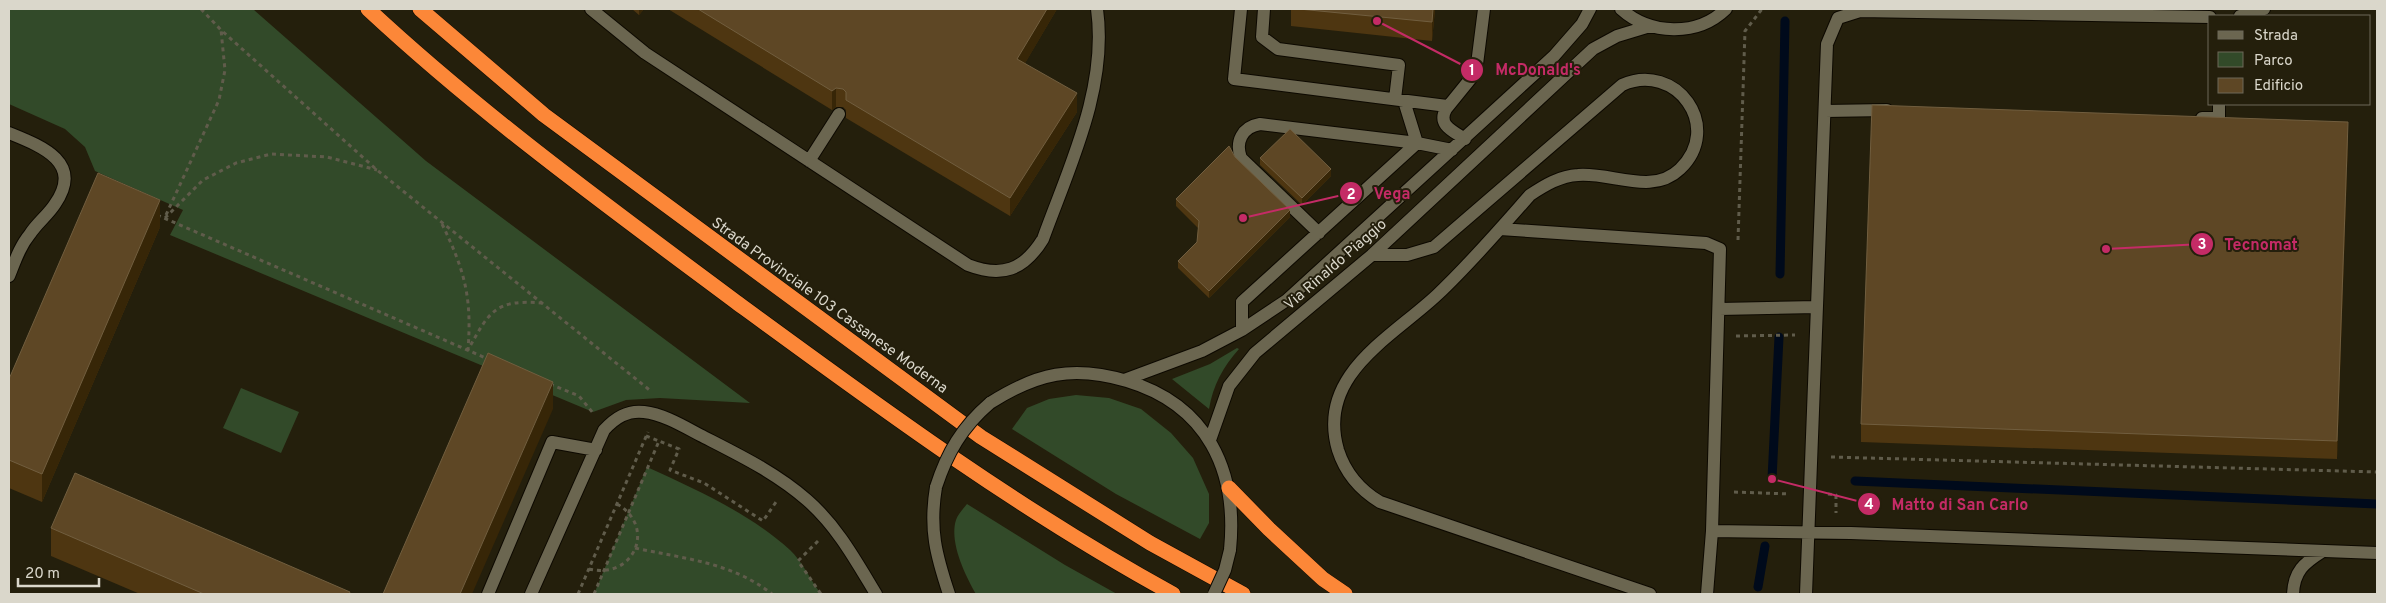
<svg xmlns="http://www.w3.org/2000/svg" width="2386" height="603" font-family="Overpass,sans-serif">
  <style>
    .green { fill: #324a29 }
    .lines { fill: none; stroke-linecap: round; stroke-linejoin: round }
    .stream { stroke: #000a1b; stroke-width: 9 }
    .minor-casing { stroke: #0d0900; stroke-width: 14 }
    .highway-casing { stroke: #0d0900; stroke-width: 16 }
    .path { stroke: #605c4b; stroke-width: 3; stroke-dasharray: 4 4; stroke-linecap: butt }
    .minor { stroke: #6b6650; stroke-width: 12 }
    .highway { stroke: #fc8738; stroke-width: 15 }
    .minor-bridge-casing { stroke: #0d0900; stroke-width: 14; stroke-linecap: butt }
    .minor-bridge { stroke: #6b6650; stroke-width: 12 }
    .wall { fill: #4e3611 }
    .shaded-wall { fill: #372607 }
    .building { fill: #5e4725; stroke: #715e3f }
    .labels { text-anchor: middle; stroke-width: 4; stroke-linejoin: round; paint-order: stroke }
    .street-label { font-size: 15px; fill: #dad7cb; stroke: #241f0c }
    .leader { fill: none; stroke: #c42b66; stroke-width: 2 }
    .callout-dot { fill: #c42b66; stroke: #241f0c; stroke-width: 2 }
    .mark-label { font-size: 15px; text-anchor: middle; font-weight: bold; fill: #fff }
    .callout-label { font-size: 16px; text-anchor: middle; font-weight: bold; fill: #c42b66; stroke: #241f0c; stroke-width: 4; stroke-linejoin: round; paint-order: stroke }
  </style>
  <rect width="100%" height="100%" fill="#241f0c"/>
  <path class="green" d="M9,9H253L426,161L750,403L660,398L626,400L593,412L170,235L183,210L95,171L85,147L65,129L9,104Z
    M1237,348L1239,349C1223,367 1213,385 1209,409L1172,379L1210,364Z
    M241,388L299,412L281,453L223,428Z
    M1076,395L1109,398L1141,409L1171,433L1193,458L1209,494V523L1200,539L1116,494L1012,429L1027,408L1049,399Z
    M647,467C697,490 749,513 790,550C802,561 811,581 821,594H594Z
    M967,504L1065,565L1117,594H976C965,575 949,542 956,520C958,514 964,508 967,504Z"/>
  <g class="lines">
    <path class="stream" d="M1780,274L1785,21
      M1772,479L1779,337
      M1855,481L2377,504
      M1758,587L1765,546"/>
    <defs>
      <path id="minor" d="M591,9L645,53L968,265C1002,278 1024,270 1043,239C1069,167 1108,88 1097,9
        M1241,9L1234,79L1447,106
        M1264,9L1262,37L1278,49L1399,65L1395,99
        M1621,9C1650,35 1697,37 1726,9
        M2240,16L2264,9
        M1825,111L1887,110
        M2202,118H2219V104
        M9,133C41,146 84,162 55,204C48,215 37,223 30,234C20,246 15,261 9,276
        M1465,139C1453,131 1437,125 1446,109L1476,72L1484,9
        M809,161L839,114
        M1500,229L1706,243L1720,249L1712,531L1707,594
        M1319,233L1241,158C1235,142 1242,127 1260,124L1417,143L1404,101
        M1372,255H1407L1434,247L1622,85C1676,61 1724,127 1680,169C1652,196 1612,172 1578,175C1560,176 1545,185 1530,195C1500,229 1470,264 1437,295C1391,338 1316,375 1338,450C1345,472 1360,490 1380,502L1650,594
        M1719,309L1817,307
        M1242,330V302L1417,143L1452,150
        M1124,380L1202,351L1242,330L1287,300L1554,56L1582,24L1590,9
        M990,403C1037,373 1073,365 1127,381C1207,405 1238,470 1230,550
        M1210,440L1229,386L1255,353L1372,255L1593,49L1617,36L1650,26
        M936,487C929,529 936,555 949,594
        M1712,531L1851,533L2377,553
        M488,594L552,442L596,450
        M531,594L604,430C615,418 627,410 644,412C663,414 683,426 700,435C737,454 775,472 807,500C837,526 856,561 876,594
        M1806,594L1827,44L1838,18L1860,11L2210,17
        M2293,594C2294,571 2304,563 2323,551"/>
      <path id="highway" d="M368,9C483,116 610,208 736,302C878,406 1019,510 1173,594
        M420,9L544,115L981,437L1150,543L1243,594
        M1229,488L1269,529L1323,579L1345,594"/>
    </defs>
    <use href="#minor" class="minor-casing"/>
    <use href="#highway" class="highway-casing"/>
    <path class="path" d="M201,9L221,30L377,170L652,392
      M157,215L488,359
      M166,215L219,100L225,70L221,30
      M165,218L203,180L236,163L271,154L327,157L377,170
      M442,224C465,271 472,298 468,350C489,312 495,299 541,303
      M1738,240L1745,31L1762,9
      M1736,336L1795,335
      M550,384L579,396L593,413
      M646,436L659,441
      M1831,457L2377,472
      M1734,492L1790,494
      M1828,494L1836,495V513
      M818,541L798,561L821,594
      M635,548C685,559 731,562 772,594
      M589,569C634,580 657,527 617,504
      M578,594L648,432
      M594,594L659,441L679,449L670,470L704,483L763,521L776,502L778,504"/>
    <use href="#minor" class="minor"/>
    <use href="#highway" class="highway"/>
    <defs>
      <path id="minor-bridge" d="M936,487C947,453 962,427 990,403
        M1214,594L1225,570L1230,550"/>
    </defs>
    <use href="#minor-bridge" class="minor-bridge-casing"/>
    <use href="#minor-bridge" class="minor-bridge"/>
  </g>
  <path class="wall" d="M632,9H644L639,15Z
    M668,9H1057L1025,63L1077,112L1010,216L846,118V110L843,107H836L832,110Z
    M1291,9H1435L1432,41L1291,26Z
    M2348,141L2337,459L1861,442V424Z
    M1235,157L1290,217L1209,298L1178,268V261L1197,242L1198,228L1176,206V199Z
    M1260,158L1331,176L1302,205L1260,165Z
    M160,227L42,502L9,488V379Z
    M51,528L350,594H140L51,556Z"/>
  <path class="shaded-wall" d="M639,9H644L639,15Z
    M1047,9H1057L1017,77V59Z
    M1433,9H1435L1432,41V22Z
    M836,88V107L832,110V91Z
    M1077,93V112L1010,216V198Z
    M2348,122V141L2337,459V441Z
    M1331,169V176L1302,205V198Z
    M160,200V227L42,502V474Z
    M1290,210V217L1209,298V291Z
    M553,382V409L472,594H460Z"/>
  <path class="building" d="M698,9H1047L1017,59L1077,93L1010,198L846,100V92L843,89L836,88L832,91Z
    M1299,9H1433L1432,22Z
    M1872,105L2348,122L2337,441L1861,424Z
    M1290,129L1331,169L1302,198L1260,158Z
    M1229,146L1235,157L1290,210L1209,291L1178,261L1197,242L1199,221L1176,199Z
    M98,173L160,200L42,474L9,460V379Z
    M488,353L553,382L460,594H383Z
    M75,473L350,592L349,594H204L51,528Z"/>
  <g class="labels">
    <g class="street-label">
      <text transform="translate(1335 264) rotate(-41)" y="5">Via Rinaldo Piaggio</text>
      <text transform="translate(830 305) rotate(36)" y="5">Strada Provinciale 103 Cassanese Moderna</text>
    </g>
  </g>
  <path class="leader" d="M1377 21L1472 70M1243 218L1351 193M2106 249L2202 244M1772 479L1869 504"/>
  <g class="callout-dot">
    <circle cx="1377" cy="21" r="5"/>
    <circle cx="1243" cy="218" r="5"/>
    <circle cx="2106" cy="249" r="5"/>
    <circle cx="1772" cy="479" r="5"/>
    <circle cx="1472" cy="70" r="12"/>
    <circle cx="1351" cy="193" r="12"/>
    <circle cx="2202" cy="244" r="12"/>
    <circle cx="1869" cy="504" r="12"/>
  </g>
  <g class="mark-label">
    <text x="1472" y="75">1</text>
    <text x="1351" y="199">2</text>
    <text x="2202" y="249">3</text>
    <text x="1869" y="509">4</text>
  </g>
  <g class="callout-label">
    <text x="1538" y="75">McDonald's</text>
    <text x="1392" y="199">Vega</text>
    <text x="2261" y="250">Tecnomat</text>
    <text x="1960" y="510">Matto di San Carlo</text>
  </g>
  <rect width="2386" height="603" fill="none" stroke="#dad7cb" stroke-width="20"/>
  <rect x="2208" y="15" width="162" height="90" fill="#241f0c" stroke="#6d6958"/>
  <rect x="2218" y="31" width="25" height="8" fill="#6b6650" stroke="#6d6958"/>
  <text x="2254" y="40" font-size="15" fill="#dad7cb">Strada</text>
  <rect x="2218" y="52" width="25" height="15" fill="#324a29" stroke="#6d6958"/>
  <text x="2254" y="65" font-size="15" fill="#dad7cb">Parco</text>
  <rect x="2218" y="78" width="25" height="15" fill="#5e4725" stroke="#6d6958"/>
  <text x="2254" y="90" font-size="15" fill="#dad7cb">Edificio</text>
  <path d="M18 578v8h81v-8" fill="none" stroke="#dad7cb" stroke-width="2.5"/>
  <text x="25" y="578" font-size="15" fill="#dad7cb" stroke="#241f0c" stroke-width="4" paint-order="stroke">20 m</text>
</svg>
